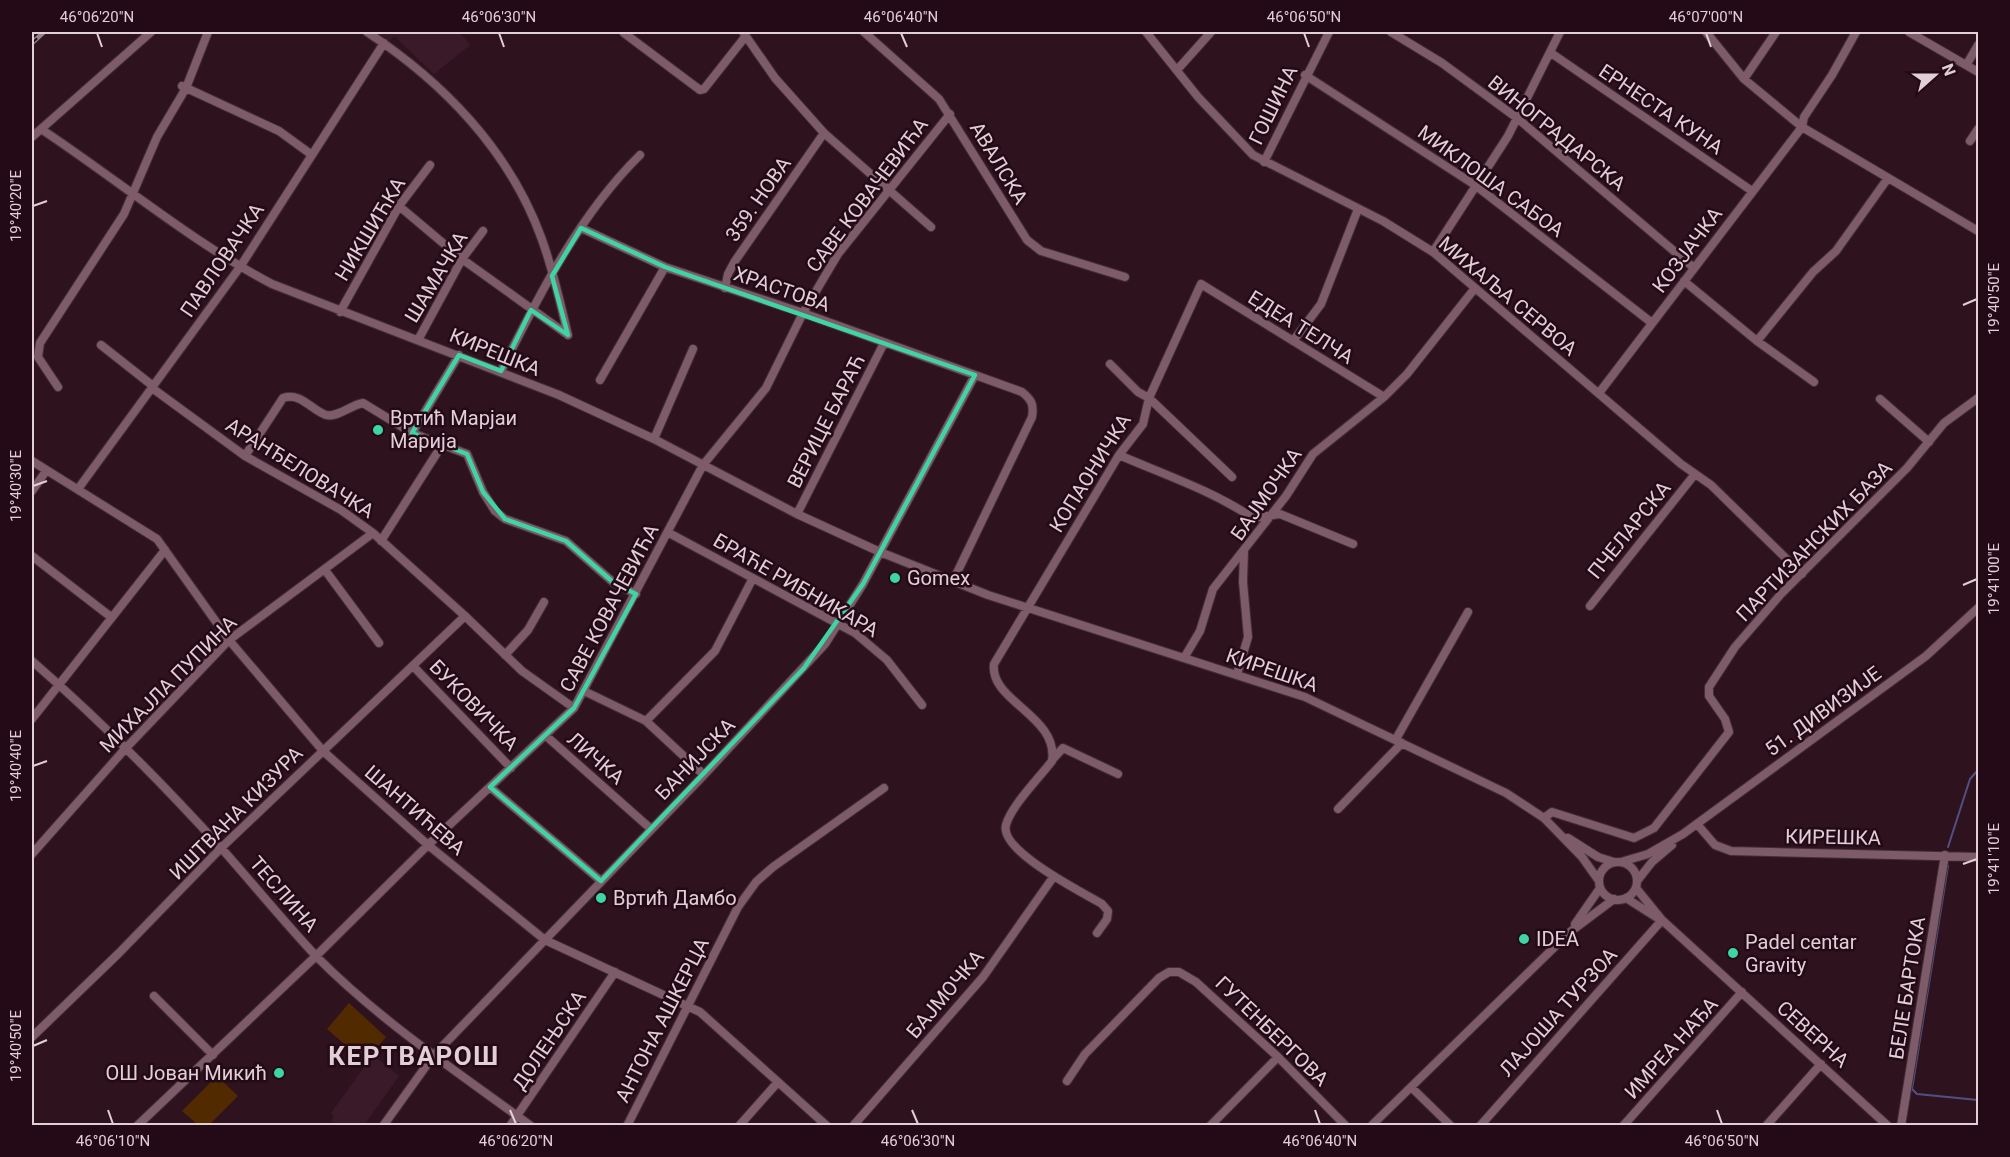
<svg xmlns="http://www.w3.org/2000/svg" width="2010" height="1157" font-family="Roboto,sans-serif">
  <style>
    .built { fill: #3a1929 }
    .green { fill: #512a00 }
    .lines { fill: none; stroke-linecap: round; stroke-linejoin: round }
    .stream { stroke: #515084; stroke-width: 2 }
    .minor-casing { stroke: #422e36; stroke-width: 10 }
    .minor { stroke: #7d5b69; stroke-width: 8 }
    .rail-casing { stroke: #968089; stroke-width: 4.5 }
    .rail { stroke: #240916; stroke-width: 2; stroke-dasharray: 7; stroke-linecap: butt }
    .marked { fill: none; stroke: #3ed4a3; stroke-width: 4.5; stroke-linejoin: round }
    .ticks { fill: none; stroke: #e2cfd6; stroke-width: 2 }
    .poi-dot { fill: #3ed4a3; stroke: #240916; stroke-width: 2 }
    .labels { text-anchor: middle; stroke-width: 5; stroke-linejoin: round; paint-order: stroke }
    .street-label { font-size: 20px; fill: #e2cfd6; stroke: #240916 }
    .poi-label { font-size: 20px; fill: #e2cfd6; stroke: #240916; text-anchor: start }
    .district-label { font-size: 26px; font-weight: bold; letter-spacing: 1.5px; fill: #e2cfd6; stroke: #240916 }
    .neatline { fill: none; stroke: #e2cfd6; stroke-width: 2 }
    .ticks-label { font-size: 15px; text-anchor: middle; fill: #e2cfd6 }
  </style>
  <rect width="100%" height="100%" fill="#2e131f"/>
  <path class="built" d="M376,32H463L461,34L470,45L434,74L394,36L390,41Z
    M373,1055L399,1076L364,1125H335L331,1121L334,1118L331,1113Z"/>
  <path class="green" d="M349,1003L386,1037L365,1062L327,1029Z
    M217,1076L238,1096L209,1125H198L182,1111Z"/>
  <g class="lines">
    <path class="stream" d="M1948,847L1970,779L1978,770
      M1948,866L1912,1089L1917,1094L1978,1100"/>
    <defs>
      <path id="minor" d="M367,32C443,82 509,150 541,237C553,269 560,302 568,335
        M743,32L775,78L824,133L931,227
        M864,32L939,99L1027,240L1041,251L1125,277
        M1146,32L1198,97L1253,155L1383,221L1433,252L1681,464L1711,485L1802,574
        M1391,32L1442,63L1517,118L1694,268
        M1706,32L1744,79L1802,127L1978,231
        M1909,32L1978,72
        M624,33L700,90L704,89L745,37
        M1551,53L1752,191
        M1967,64L1978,45
        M1177,70L1211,32
        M1305,75L1475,185L1652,323
        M1744,79L1776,32
        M182,86L279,131L312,155
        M41,129C118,180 190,241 272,284L559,395L654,439L797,514L880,552L988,595L1305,697L1506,793L1544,818L1582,857L1599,881
        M32,137L151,32
        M1970,141L1978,129
        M1264,162L1329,32
        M399,206L462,259L568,335
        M581,228L665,267L803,313L1022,392C1032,400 1034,405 1032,417L953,581
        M1433,252L1508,136L1560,32
        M1684,281L1757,341L1814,382
        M725,288L728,274L735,261L824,133
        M340,312L399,206L430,165
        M418,340L462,259L483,231
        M1293,341L1321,304L1358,209
        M1757,341L1813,272L1836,251L1888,178
        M101,345L153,386
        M1110,364L1138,392L1149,398L1232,477
        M501,371C539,295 579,215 640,155
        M600,380L665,267
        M58,387L38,357L40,343L124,214L157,137L186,88L208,32
        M152,388L245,456L341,510L373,533L465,616L522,671L574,708
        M1599,393L1802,127L1804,117L1832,75L1856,32
        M1880,399L1929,442
        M412,433L459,355
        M654,439L693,349
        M1119,455C1165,475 1211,490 1253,518L1280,514L1353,544
        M245,456L283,398C301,392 311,410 326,415C337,418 351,405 363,403L412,433L467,454L483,492L495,511L505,519L566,541L614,583L636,594
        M32,461L157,539L229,640L323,751L428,845L545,940L700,1012L827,1126
        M78,489L240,267L384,43
        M32,491L46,471
        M797,514L884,343
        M669,533L855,633L887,660L922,705
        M381,541L442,445
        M32,556L111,617
        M325,570L379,643
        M1590,606L1695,474
        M505,655L528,630L544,602
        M1184,658L1200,631L1213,589L1286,496L1313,454L1384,397L1407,374L1475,288
        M32,661C99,719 163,784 223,850C254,885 284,922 316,956C380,1021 458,1072 531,1126
        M413,666L511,768
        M1237,674L1248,637L1243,582L1244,550
        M584,691L646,721L704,775
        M32,719L165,550
        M646,721L715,651L753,578
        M545,735L651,829
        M1396,739L1468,612
        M1052,760L1063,748L1118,774
        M490,787L601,881
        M1338,809L1402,743
        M1544,818L1552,812L1634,838L1654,828L1729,732L1725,719L1709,696V687L1735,647L1781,594L1907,468L1944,423L1978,398
        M1697,824L1715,845L1731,851L1978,857
        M1568,838L1598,857L1614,862
        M32,854L125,749L229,640L373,533
        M1599 881a19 19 0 1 1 38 0a19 19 0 1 1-38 0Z
        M1621,862L1648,854L1683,834L1926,656L1978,608
        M1637,881L1652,862L1672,845
        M1636,888L1662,920L1888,1126
        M1626,898L1659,919
        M1575,924L1600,888
        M1097,933L1107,919L1108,911L1102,904C1082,892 999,851 1006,825C1011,806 1039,778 1052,761C1059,716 989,701 994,664L1119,455L1143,424L1149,398L1201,284L1384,397
        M154,996L213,1055
        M32,1037L119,953L221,848L465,616
        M1067,1081L1085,1054L1159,978L1169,972H1179L1196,982L1278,1057L1346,1126
        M1411,1087L1451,1126
        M137,1126L316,956L428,845L574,708L703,465L766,388L803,313L838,254L950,114
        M383,1126L434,1055L704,775L825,644L863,584L975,375
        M510,1126L615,972
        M627,1126L738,907L756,882L773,867L884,788
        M739,1126L778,1082
        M853,1126L983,977L1054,876
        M1210,1126L1278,1057
        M1371,1126L1570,932L1614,899
        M1480,1126L1662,920
        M1623,1126L1742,992
        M1766,1126L1821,1064
        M1901,1126L1945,855"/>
    </defs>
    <use href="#minor" class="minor-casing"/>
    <use href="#minor" class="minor"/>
    <defs>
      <path id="rail" d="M32,43L44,32"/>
    </defs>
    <use href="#rail" class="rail-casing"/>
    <use href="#rail" class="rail"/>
  </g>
  <path class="marked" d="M581,228L665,267L975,375L863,584L804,668L601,881L490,787L574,708L636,594L614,583L566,541L505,519L483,492L467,454L412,433L459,355L501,371L531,310L568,335L552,276Z"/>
  <path class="ticks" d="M97,33L102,47M499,33L504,47M901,33L907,47M1304,33L1309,47M1706,33L1711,47M33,206L47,201M1963,305L1977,299M33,486L47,481M1963,585L1977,579M33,766L47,761M1963,864L1977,859M33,1046L47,1040M108,1110L113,1124M510,1110L516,1124M912,1110L918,1124M1315,1110L1320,1124M1717,1110L1722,1124"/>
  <g class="poi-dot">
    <circle cx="378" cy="430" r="6"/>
    <circle cx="895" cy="578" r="6"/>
    <circle cx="601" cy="898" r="6"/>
    <circle cx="1524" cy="939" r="6"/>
    <circle cx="1733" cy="953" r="6"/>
    <circle cx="279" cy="1073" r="6"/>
  </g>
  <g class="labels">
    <g class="street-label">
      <text transform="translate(1273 105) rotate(-64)" y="7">ГОШИНА</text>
      <text transform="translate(1661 109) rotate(34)" y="7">ЕРНЕСТА КУНА</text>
      <text transform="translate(1557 133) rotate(39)" y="7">ВИНОГРАДАРСКА</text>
      <text transform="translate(999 163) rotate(59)" y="7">АВАЛСКА</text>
      <text transform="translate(1491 181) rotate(36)" y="7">МИКЛОША САБОА</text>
      <text transform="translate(867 195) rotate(-53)" y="7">САВЕ КОВАЧЕВИЋА</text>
      <text transform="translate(758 199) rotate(-55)" y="7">359. НОВА</text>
      <text transform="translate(370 229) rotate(-59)" y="7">НИКШИЋКА</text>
      <text transform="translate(1687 250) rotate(-53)" y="7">КОЗЈАЧКА</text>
      <text transform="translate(222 260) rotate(-56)" y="7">ПАВЛОВАЧКА</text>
      <text transform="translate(436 277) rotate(-59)" y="7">ШАМАЧКА</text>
      <text transform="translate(782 289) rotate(19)" y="7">ХРАСТОВА</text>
      <text transform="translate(1508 296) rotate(40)" y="7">МИХАЉА СЕРВОА</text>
      <text transform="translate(1301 327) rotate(32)" y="7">ЕДЕА ТЕЛЧА</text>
      <text transform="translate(495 352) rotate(22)" y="7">КИРЕШКА</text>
      <text transform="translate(826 421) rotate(-63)" y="7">ВЕРИЦЕ БАРАЋ</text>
      <text transform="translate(300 468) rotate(32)" y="7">АРАНЂЕЛОВАЧКА</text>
      <text transform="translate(1090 473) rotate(-58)" y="7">КОПАОНИЧКА</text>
      <text transform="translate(1266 494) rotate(-55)" y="7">БАЈМОЧКА</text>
      <text transform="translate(1629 530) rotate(-51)" y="7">ПЧЕЛАРСКА</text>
      <text transform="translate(1814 541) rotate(-46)" y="7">ПАРТИЗАНСКИХ БАЗА</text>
      <text transform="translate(796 585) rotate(30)" y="7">БРАЋЕ РИБНИКАРА</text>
      <text transform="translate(609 608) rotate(-62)" y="7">САВЕ КОВАЧЕВИЋА</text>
      <text transform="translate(1272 670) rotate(19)" y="7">КИРЕШКА</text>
      <text transform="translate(168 684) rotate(-45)" y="7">МИХАЈЛА ПУПИНА</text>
      <text transform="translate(474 705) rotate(46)" y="7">БУКОВИЧКА</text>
      <text transform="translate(1823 711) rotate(-36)" y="7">51. ДИВИЗИЈЕ</text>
      <text transform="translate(596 758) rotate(41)" y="7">ЛИЧКА</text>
      <text transform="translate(695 759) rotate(-46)" y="7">БАНИЈСКА</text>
      <text transform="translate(415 810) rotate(41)" y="7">ШАНТИЋЕВА</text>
      <text transform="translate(236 813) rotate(-45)" y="7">ИШТВАНА КИЗУРА</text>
      <text transform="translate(1833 837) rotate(1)" y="7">КИРЕШКА</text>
      <text transform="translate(284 894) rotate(49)" y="7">ТЕСЛИНА</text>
      <text transform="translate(1907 988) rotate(-81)" y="7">БЕЛЕ БАРТОКА</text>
      <text transform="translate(945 994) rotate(-50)" y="7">БАЈМОЧКА</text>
      <text transform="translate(1558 1012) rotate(-48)" y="7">ЛАЈОША ТУРЗОА</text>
      <text transform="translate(662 1020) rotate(-63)" y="7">АНТОНА АШКЕРЦА</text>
      <text transform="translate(1272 1031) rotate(44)" y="7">ГУТЕНБЕРГОВА</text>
      <text transform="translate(1813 1034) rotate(42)" y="7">СЕВЕРНА</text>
      <text transform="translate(549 1040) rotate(-56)" y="7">ДОЛЕЊСКА</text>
      <text transform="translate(1671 1048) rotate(-48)" y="7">ИМРЕА НАЂА</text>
    </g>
    <g class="poi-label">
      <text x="390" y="425">Вртић Марјаи<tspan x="390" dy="23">Марија</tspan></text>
      <text x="907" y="585">Gomex</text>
      <text x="613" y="905">Вртић Дамбо</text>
      <text x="1536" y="946">IDEA</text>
      <text x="1745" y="949">Padel centar<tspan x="1745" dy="23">Gravity</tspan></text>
      <text x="267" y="1080" text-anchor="end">ОШ Јован Микић</text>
    </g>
    <g class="district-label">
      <text x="414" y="1065">КЕРТВАРОШ</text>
    </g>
  </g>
  <rect width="2010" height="1157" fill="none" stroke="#240916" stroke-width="66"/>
  <g transform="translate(1935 75) rotate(69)" stroke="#240916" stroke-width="4.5" paint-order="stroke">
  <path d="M0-4.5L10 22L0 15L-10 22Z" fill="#e2cfd6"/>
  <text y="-9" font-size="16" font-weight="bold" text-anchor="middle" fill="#e2cfd6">N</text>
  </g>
  <rect x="33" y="33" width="1944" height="1091" class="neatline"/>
  <g class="ticks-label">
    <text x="97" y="22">46°06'20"N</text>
    <text x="499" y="22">46°06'30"N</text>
    <text x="901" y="22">46°06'40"N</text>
    <text x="1304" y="22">46°06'50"N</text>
    <text x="1706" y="22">46°07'00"N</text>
    <text transform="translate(16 206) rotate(-90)" y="5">19°40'20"E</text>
    <text transform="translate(1994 299) rotate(-90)" y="5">19°40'50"E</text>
    <text transform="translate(16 486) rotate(-90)" y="5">19°40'30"E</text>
    <text transform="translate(1994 579) rotate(-90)" y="5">19°41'00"E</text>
    <text transform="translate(16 766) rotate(-90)" y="5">19°40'40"E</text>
    <text transform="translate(1994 859) rotate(-90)" y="5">19°41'10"E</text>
    <text transform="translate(16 1046) rotate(-90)" y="5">19°40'50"E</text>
    <text x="113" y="1146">46°06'10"N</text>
    <text x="516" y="1146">46°06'20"N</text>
    <text x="918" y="1146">46°06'30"N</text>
    <text x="1320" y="1146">46°06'40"N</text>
    <text x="1722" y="1146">46°06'50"N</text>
  </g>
</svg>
